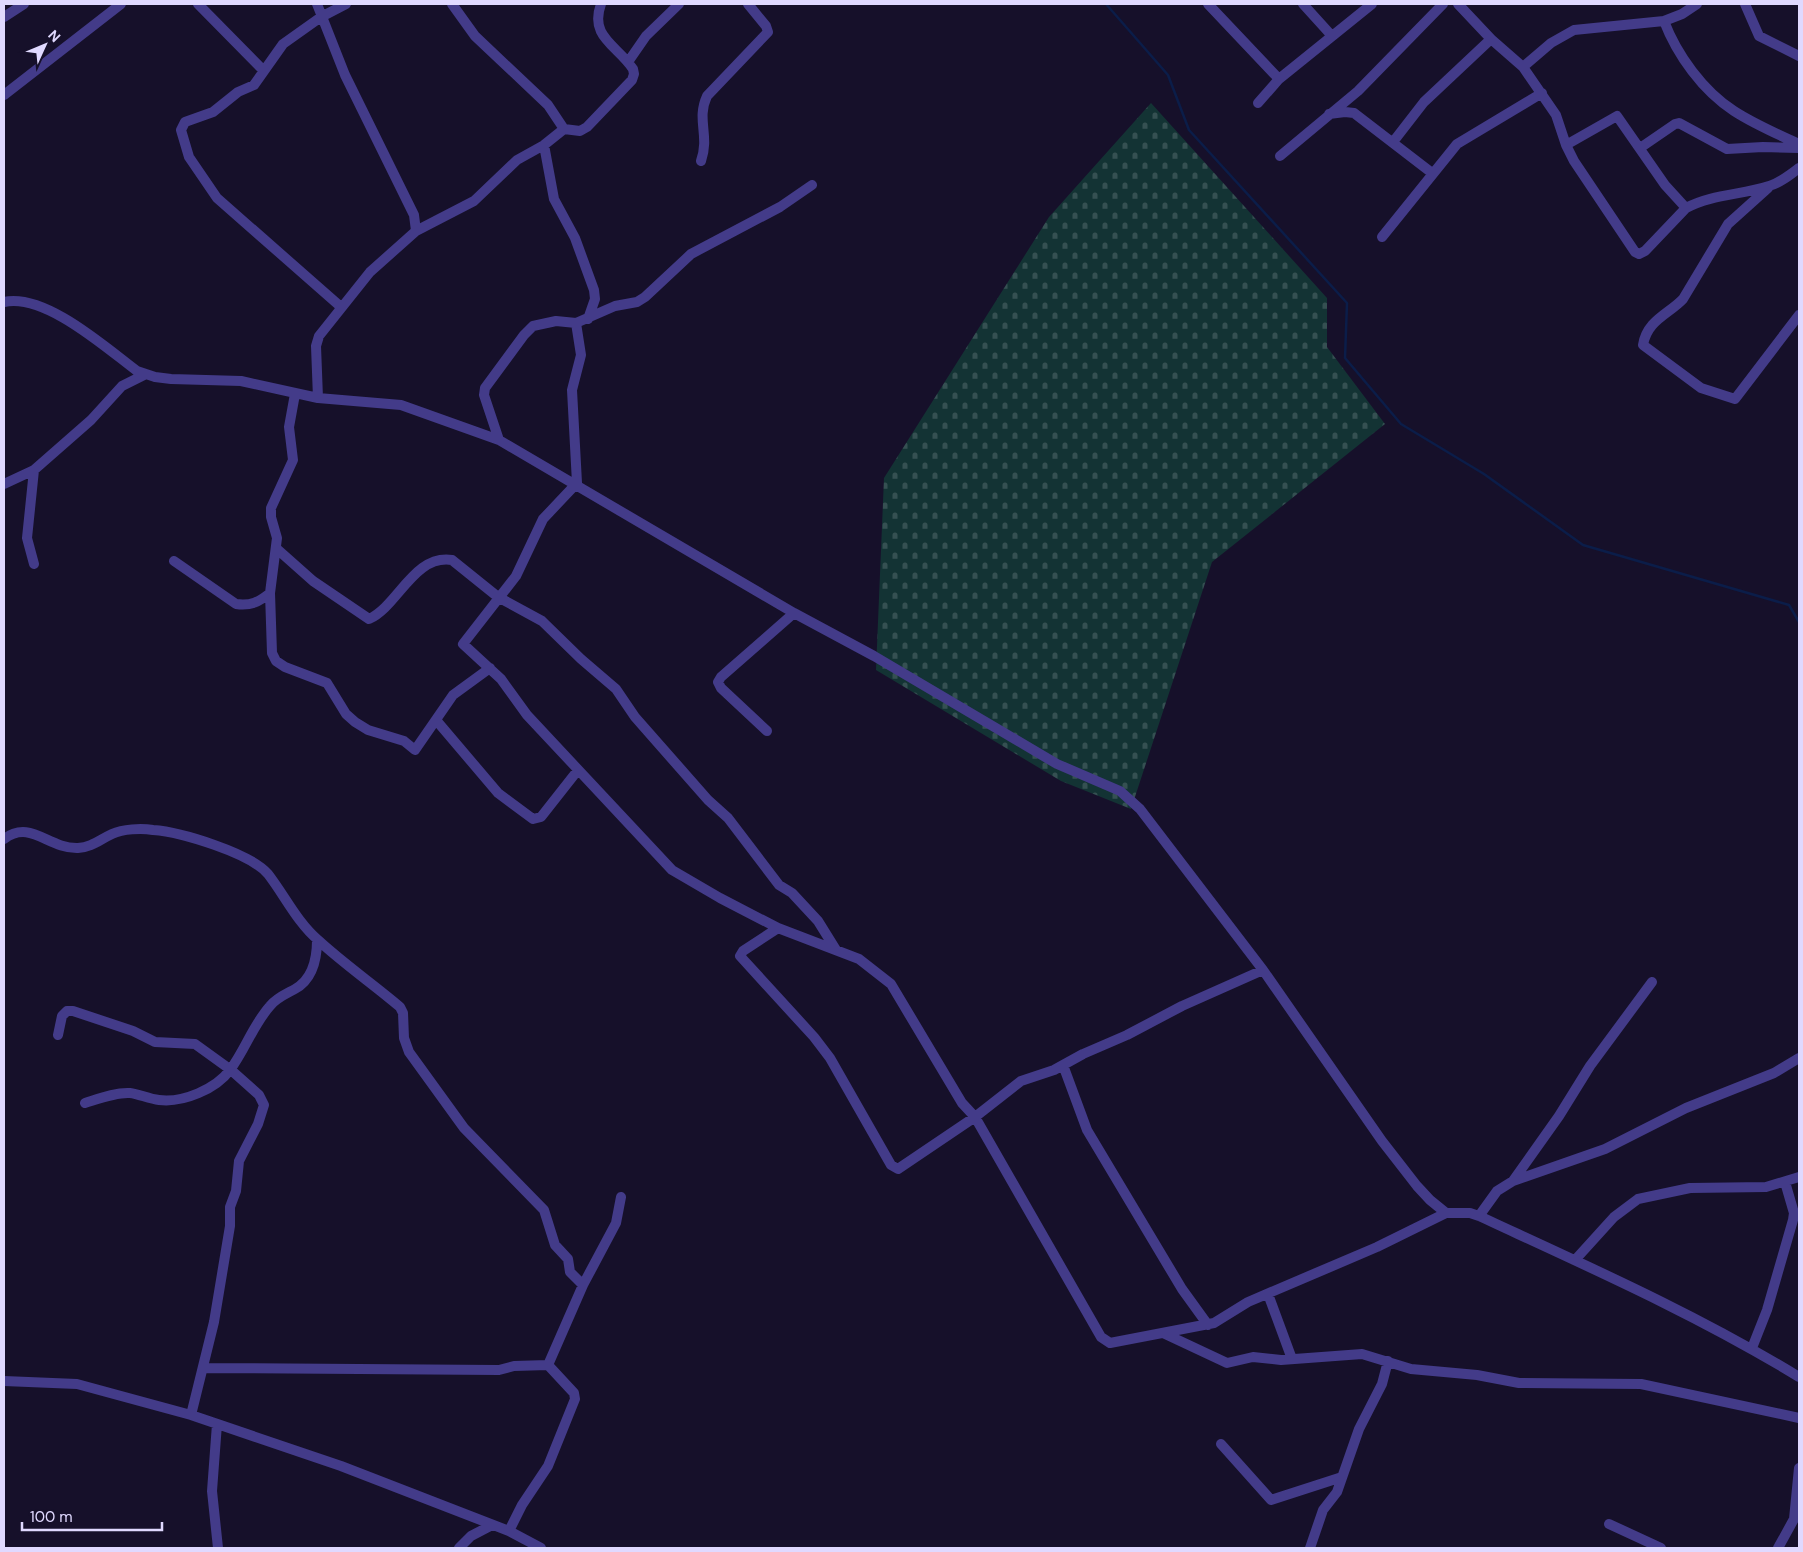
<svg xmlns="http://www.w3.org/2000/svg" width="1803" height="1552" font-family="'DM Sans',sans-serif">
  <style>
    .cemetery { fill: url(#cemetery-stones) }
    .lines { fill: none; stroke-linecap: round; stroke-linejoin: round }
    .stream { stroke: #0b1d49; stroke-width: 2.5 }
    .minor { stroke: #433b89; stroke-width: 10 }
  </style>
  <defs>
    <pattern id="cemetery-stones" width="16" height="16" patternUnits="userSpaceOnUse" patternTransform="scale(1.25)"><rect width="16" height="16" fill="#133334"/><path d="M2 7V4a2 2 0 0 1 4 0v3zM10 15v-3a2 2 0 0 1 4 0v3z" fill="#355052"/></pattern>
  </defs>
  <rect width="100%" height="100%" fill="#16102a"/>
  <path class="cemetery" d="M1151,103L1327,298V347L1385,424L1212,562L1131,809L1061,781L876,670L884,478L1049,217Z"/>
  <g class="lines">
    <path class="stream" d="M1106,4L1168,75L1189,130L1347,303L1345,358L1401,424L1484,474L1583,545L1789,605L1799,622"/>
    <path class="minor" d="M198,4L264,71
      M317,4L345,75L414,215L416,231
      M452,4L475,36L548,105L564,129
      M1208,4L1279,79
      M1303,4L1332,36
      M1458,4L1491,39L1523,67L1556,115L1566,145L1574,161L1635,252L1639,254L1645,251L1686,208C1712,194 1742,195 1769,186C1780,183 1790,175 1799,168
      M1745,4L1759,36L1799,56
      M4,17L24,4
      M1664,21C1677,55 1703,91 1734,111C1754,124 1777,134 1799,144
      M628,62L646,36L679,4
      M1523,67L1551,43L1574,30L1664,21L1682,14L1697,4
      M4,95L121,4
      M1258,103L1279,79L1372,4
      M1329,114L1345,112L1354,113L1432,173
      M1393,142L1424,102L1491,39
      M544,145L554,199L575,238L594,290L595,299L588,319
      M1566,145L1617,116L1665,185L1686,208
      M1640,148L1675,124L1679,123L1727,149L1763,147L1799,148
      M1280,156L1358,91L1443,4
      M701,161C710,135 696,120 707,96L768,32L766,26L748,4
      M1768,188L1728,224L1683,299C1669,314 1647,320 1643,345L1701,388L1735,399L1799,315
      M1382,237L1457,144L1542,93
      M4,302C45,293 105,347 137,371L155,377L171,379L241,381L318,398L401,405L499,440L794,613L874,656L1057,764L1120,791L1140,809L1263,970L1382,1141L1417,1186L1430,1200L1446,1213H1470L1479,1216C1587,1266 1698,1315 1799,1377
      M341,307L217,198L189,157L181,130L185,122L213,112L238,92L254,85L283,44L321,17L346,4
      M576,323L581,355L572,390L577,483L543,519L516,576L463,644L501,679L527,715L672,870L720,898L778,928L859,959L891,984L962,1103L975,1117L1101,1337L1110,1343L1214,1323L1248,1302L1377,1247L1446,1213
      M295,394L289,427L293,460L271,508V517L277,538L270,593L272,653L276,661L285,667L327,683L346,714L355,722L368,730L404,741L415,750L453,695L490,668
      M318,398L316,346L319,336L370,272L416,231L474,201L517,160L544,145L564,129L580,131L587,127L632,80L634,74L633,69C617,45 589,37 601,4
      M499,440L484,395L485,388L524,335L533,326L556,321L576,323L615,306L637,302L645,297L691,254L780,207L812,185
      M4,484L34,470L91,420L122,386L146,374
      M277,549L313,581L369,619C398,606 414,554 452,560L498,597L542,621L581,659L616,689L635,717L708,800L728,818L779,885L792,893L818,921L836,950
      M174,561L236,604C251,606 259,602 270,593
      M34,564L27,538L34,470
      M436,720L498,793L533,819L541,817L578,770
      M767,731L721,688L718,682L721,677L794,613
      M4,839C31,819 48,849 78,848C92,847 99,840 112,834C123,829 141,828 153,830C181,832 250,853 268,874C285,896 297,922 318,940C344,964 373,984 400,1007L403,1013L404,1038L409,1052L464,1128L544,1210L555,1245L568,1259L570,1272L583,1285
      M778,928L743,951L740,956L814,1037L830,1058L891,1165L898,1169L975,1117L1021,1081L1054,1070L1083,1054L1127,1035L1182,1006L1263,970
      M58,1035L62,1016L67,1011H73L133,1031L155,1042L195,1044L231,1070L259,1095L264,1105L258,1124L239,1161L236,1191L230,1207V1226L214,1322L191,1415
      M1063,1065L1087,1130L1182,1289L1208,1325
      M85,1103C98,1099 116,1092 130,1093C139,1094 149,1099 159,1100C183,1103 216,1089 230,1070C245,1050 253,1025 270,1006C276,998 286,994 295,989C313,979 317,959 317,940
      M1513,1181L1559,1116L1590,1066L1652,982
      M1479,1216L1497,1191L1513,1181L1605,1149L1686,1108L1774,1073L1799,1058
      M1575,1260L1614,1217L1638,1199L1690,1188L1766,1187L1799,1177
      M1268,1294L1292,1359
      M1163,1333L1227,1363L1253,1357L1281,1360L1362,1354L1411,1369L1477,1375L1519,1383L1641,1384L1799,1418
      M1752,1348L1767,1310L1793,1220L1794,1213L1785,1182
      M548,1365L583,1285L616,1223L621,1197
      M204,1368L499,1370L514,1366L548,1365L574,1393L575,1399L548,1466L522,1505L509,1531
      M4,1381L77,1384L191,1415L341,1466L509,1531L541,1548
      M217,1424L212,1491L218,1548
      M1221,1444L1271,1500L1342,1477
      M1609,1524L1661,1548
      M459,1548L471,1536L492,1525
      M1310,1548L1323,1510L1337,1492L1359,1429L1382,1384L1388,1361
      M1778,1548L1794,1519L1799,1468"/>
  </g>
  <rect width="1803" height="1552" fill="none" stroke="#e0d9ff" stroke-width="10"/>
  <g transform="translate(45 45) rotate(46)" stroke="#16102a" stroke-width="4" paint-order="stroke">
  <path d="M0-4L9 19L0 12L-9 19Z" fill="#e0d9ff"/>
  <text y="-8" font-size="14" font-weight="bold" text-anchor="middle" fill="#e0d9ff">N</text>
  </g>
  <path d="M22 1522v8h140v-8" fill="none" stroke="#e0d9ff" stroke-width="2.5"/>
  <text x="30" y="1522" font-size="15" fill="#e0d9ff" stroke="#16102a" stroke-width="4" paint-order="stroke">100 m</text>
</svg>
